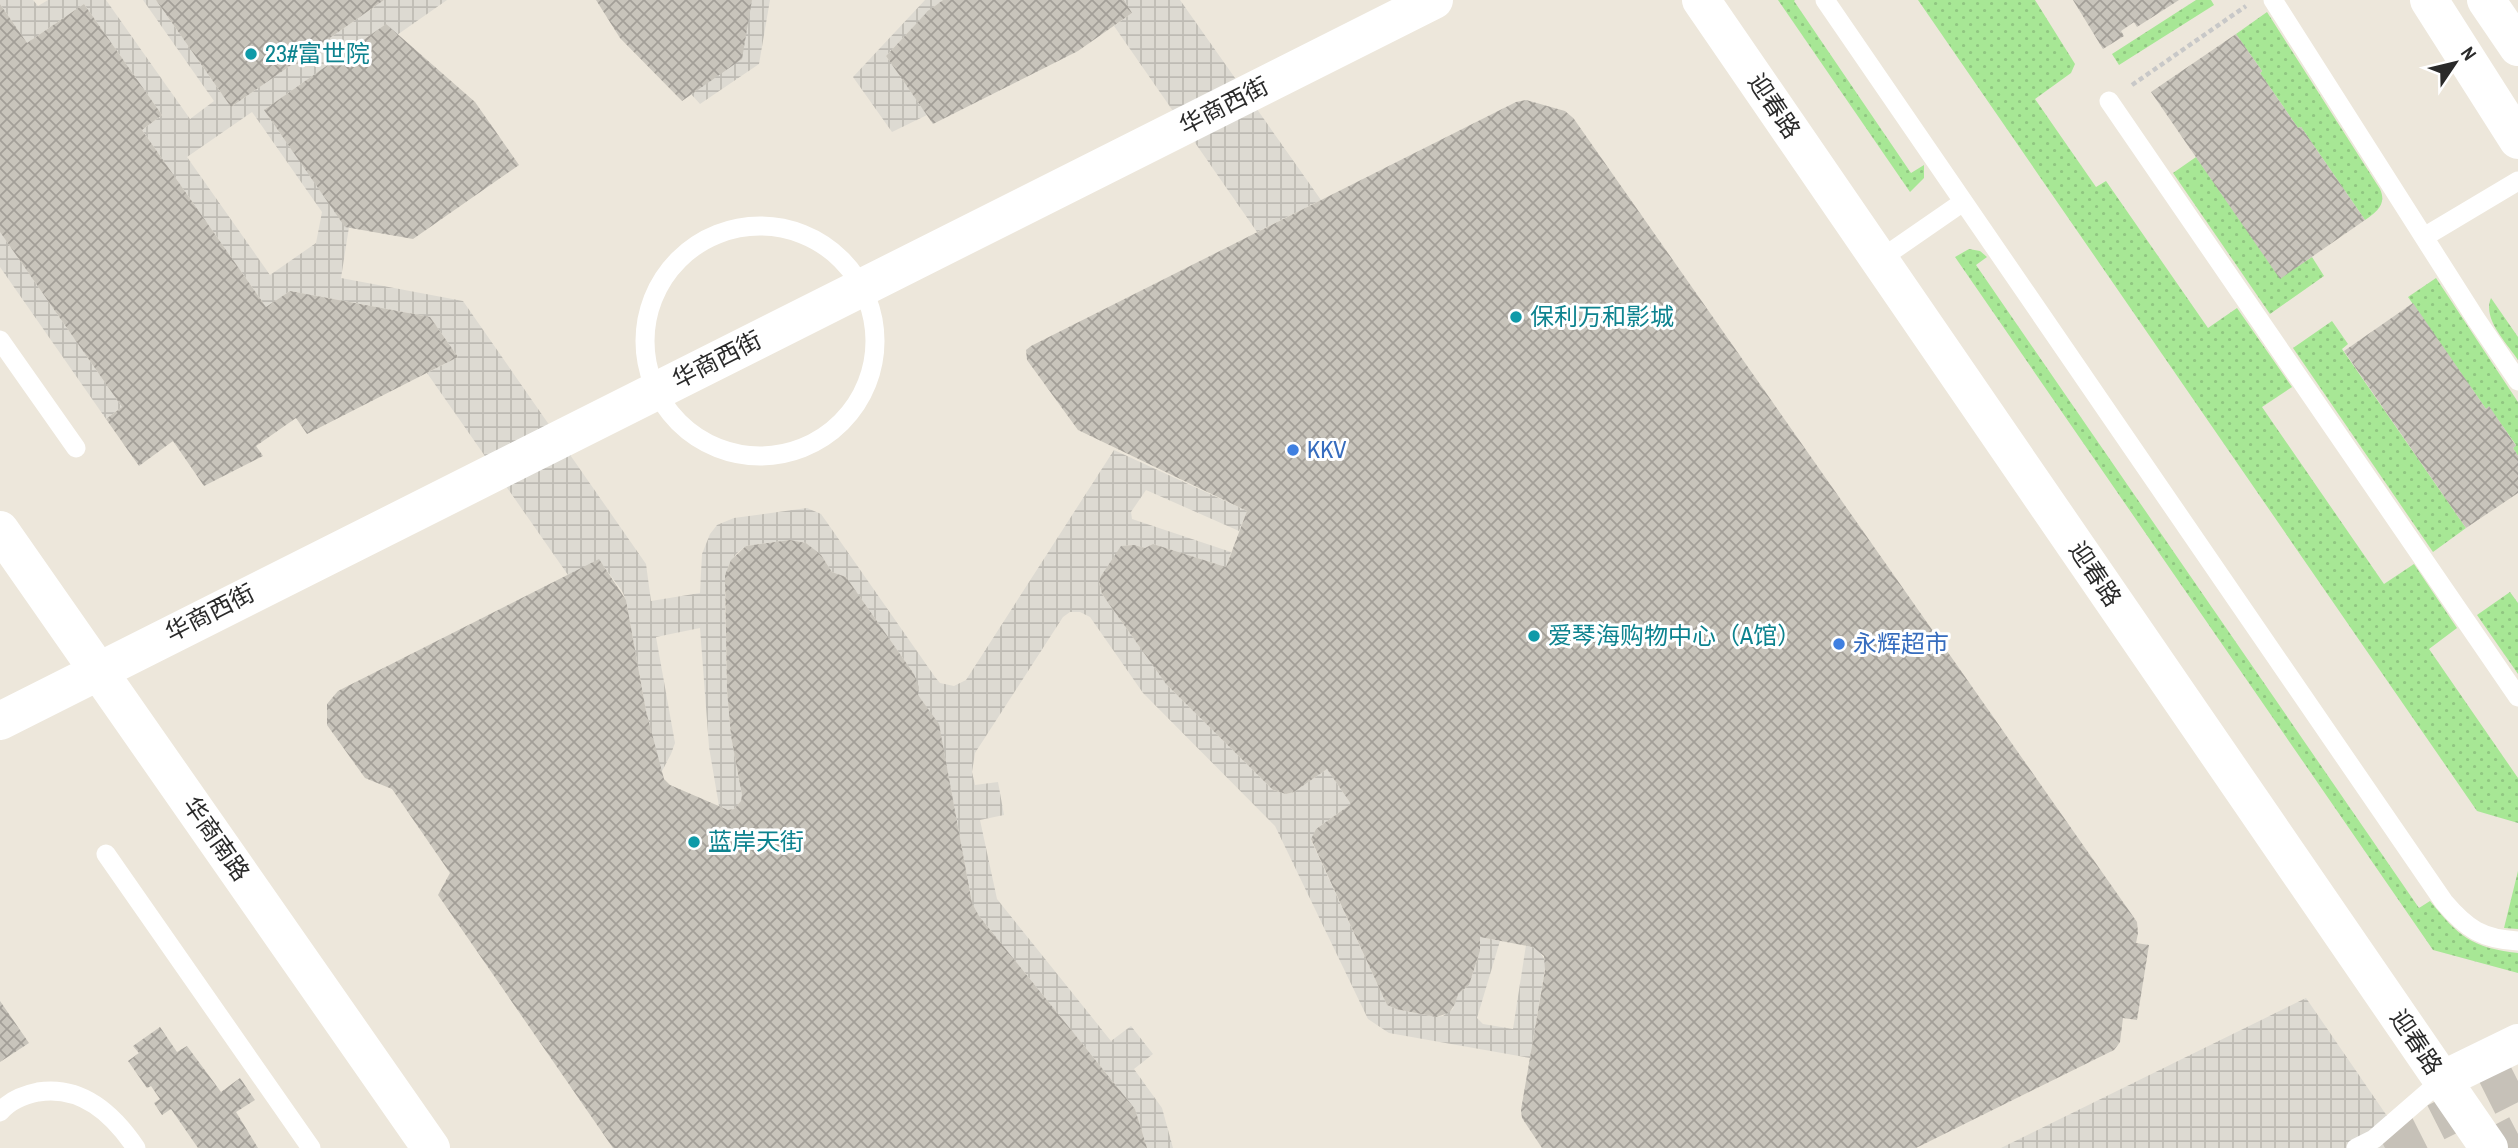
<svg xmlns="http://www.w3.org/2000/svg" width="2518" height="1148" font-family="'Archivo Narrow','Noto Sans SC',sans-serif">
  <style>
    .grass { fill: url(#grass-dots) }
    .plaza { fill: url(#plaza-grid); fill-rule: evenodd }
    .building { fill: url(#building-cross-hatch) }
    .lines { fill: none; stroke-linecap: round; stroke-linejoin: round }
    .secondary-tunnel { stroke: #c6c1b8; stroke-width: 38; stroke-dasharray: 38 19; stroke-linecap: butt }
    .path { stroke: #c8c8c8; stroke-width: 4.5; stroke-dasharray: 5 3.5; stroke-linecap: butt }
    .lane { stroke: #fff; stroke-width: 19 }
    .street { stroke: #fff; stroke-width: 38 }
    .secondary { stroke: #fff; stroke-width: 38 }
    .culture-dot { fill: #0f9aa8; stroke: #fff; stroke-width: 2.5 }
    .shop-dot { fill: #3f7fe0; stroke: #fff; stroke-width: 2.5 }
    .labels { text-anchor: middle; stroke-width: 6; stroke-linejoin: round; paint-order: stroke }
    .culture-label { font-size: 24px; fill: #0d838f; stroke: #fff; text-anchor: start }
    .street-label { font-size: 24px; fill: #2a2a2a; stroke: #fff }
    .shop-label { font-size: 24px; fill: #366cbe; stroke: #fff; text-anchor: start }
  </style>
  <defs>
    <pattern id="grass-dots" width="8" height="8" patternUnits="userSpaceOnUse" patternTransform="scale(1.75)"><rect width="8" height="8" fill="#a7e795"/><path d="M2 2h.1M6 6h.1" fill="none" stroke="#90c681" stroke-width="1.8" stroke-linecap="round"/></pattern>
    <pattern id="plaza-grid" width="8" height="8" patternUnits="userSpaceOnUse" patternTransform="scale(1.75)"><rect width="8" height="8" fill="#dddad2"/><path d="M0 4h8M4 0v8" fill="none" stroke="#bebbb4"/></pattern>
    <pattern id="building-cross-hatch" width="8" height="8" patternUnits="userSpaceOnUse" patternTransform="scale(1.75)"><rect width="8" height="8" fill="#c8c4bb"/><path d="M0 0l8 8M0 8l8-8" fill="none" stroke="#a39f98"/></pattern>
  </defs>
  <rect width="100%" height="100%" fill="#ede7db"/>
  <path class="grass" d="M1778,0H1795L1794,1L1911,173L1924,165V178L1910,192Z
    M1918,0H2035L2075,64L2071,73L2035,99L2096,187L2106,181L2208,328L2237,308L2292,387L2262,407L2384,584L2414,564L2457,628L2429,649L2518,778V823L2477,811Z
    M2196,0H2211L2214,5L2119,65L2112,54Z
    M2267,12L2380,189C2387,204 2377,212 2365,220L2301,127L2298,128L2260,73L2262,71L2236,34Z
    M2196,157L2280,278L2312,257L2324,276L2270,314L2173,173Z
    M1969,249L1980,251L1987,257L1976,265L2419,908L2430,901C2458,936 2472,948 2518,953V973L2433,950L1955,257Z
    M2436,278L2518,402V456L2513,448L2516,445L2489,407L2486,409L2408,297Z
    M2491,298L2518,337V360C2507,343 2482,319 2491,298Z
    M2332,321L2348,344L2342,349L2466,528L2433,552L2293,348Z
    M2510,592L2518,603V674L2477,615Z
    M2518,871V929L2504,928Z"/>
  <path class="plaza" d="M0,0H33L38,6L48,0H106L190,119L214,101L143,0H156L231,107L384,0H447L397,35L385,25L264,110L345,226L349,227L341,278L463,301L646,564L651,601L700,593L702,554L710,534L717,525L734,518L807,508L821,514L826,521L935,677L940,683L954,686L966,680L1114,450L1247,511L1239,531L1146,490L1131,512L1132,519L1231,552L1226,567L1153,544L1145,548L1134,545L1122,546L1101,576L1099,582L1102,594L1166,684L1273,790L1286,794L1294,792L1327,769L1351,804L1316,829L1311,840L1387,1005L1396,1009L1436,1017L1443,1016L1453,1009L1458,994L1469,985L1480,951V937L1500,941L1477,1018L1483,1024L1513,1029L1526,945L1538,949L1546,962L1530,1058L1389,1033L1368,1019L1275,826L1143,693L1090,617L1080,612H1070L1063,617L975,753L972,772L975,785L998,782L1004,815L980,820L997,899L1111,1041L1131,1026L1153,1054L1134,1069L1162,1108L1173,1148H1147L1135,1109L979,916L972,903L939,725L918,695L914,674L846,577L832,572L821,555L806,543L790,540L746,546L736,554L728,567L725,592L727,690L731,736L742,795L741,801L734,809L728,810L719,806L709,747L700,628L656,637L675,743L671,754L661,773L646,711L626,600L622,591L599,560L568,575L427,373L458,357L430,317L290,291L266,307L142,130L162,115L84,4L27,43L0,4ZM252,112L322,212L316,243L270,275L187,157Z
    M752,0H770L759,64L700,104L691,94Z
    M925,0H943L928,11L886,56L927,115L892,132L853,77Z
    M1124,0H1180L1321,200L1257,232L1114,26L1132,13Z
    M0,232L122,407L106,419L0,267Z
    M2306,998L2409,1148H2001Z"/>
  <path class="building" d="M156,0H384L231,107Z
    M596,0H752L742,59L682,101L620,38Z
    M943,0H1124L1132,13L1078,51L933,124L886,56L928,11Z
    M2073,0H2179L2137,27L2134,22L2121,31L2124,36L2103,49Z
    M0,4L27,43L84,4L162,115L142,130L266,307L290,291L430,317L458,357L307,434L296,418L256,446L263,456L204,486L173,441L139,466L106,419L122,407L0,232Z
    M386,24L475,102L519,165L413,239L345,227L264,110Z
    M2236,34L2262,71L2260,73L2298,128L2301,127L2365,220L2280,279L2151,92Z
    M1526,100L1565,111L1574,119L2137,922L2138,933L2136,943L2149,945L2137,1020L2123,1018L2120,1042L2114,1050L1916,1148H1542L1522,1118L1521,1110L1545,970L1544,956L1533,947L1480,937V951L1469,985L1458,994L1455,1004L1449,1013L1436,1017L1396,1009L1387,1005L1311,839L1316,829L1351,804L1327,769L1294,792L1286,794L1273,790L1166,684L1102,594L1099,582L1101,576L1121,546L1134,545L1145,548L1153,544L1226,567L1247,511L1078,430L1027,360L1026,350L1031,346L1516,102Z
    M2413,303L2486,409L2489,406L2516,446L2513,448L2518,456V493L2466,528L2344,351Z
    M790,540L806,543L821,555L832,572L846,577L914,674L919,687L918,695L939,724L972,903L979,916L1135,1109L1147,1148H613L438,895L450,873L392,789L365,778L327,725V704L338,691L599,559L626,600L646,711L664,779L670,785L728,810L734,809L741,801L742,795L731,736L727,690L725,575L731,560L746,546Z
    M0,1001L29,1043L0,1062Z
    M160,1027L177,1052L187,1046L221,1092L240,1078L255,1100L236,1112L258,1148H198L171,1109L162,1115L154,1103L160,1099L151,1086L147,1088L128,1061L139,1053L133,1046Z"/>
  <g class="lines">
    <path class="secondary-tunnel" d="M2385,1148L2518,1081
      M2491,1148L2518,1134"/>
    <path class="path" d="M2132,85L2246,6"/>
    <path class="lane" d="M1825,0L2444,902C2467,929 2482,939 2518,941
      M2273,0L2476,319L2518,381
      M2109,101L2518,697
      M645 341a115 115 0 1 1 230 0a115 115 0 1 1-230 0Z
      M2424,237L2518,181
      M1879,260L1963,202
      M0,340L76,448
      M106,854L311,1148
      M0,1112C10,1100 23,1095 38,1092C82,1085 113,1114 136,1148
      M2356,1148L2374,1139L2442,1080"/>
    <path class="street" d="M1701,0L2489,1148
      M0,530L431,1148
      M0,721L1434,0
      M2442,1080L2518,1043"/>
    <path class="secondary" d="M2429,0L2518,140
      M2486,0L2518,47"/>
  </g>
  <g class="culture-dot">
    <circle cx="251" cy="54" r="7"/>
    <circle cx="1516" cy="317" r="7"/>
    <circle cx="1534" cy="636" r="7"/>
    <circle cx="694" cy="842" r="7"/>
  </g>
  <g class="shop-dot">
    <circle cx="1293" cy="450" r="7"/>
    <circle cx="1839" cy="644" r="7"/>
  </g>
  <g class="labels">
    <g class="culture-label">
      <text x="265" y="62">23#富世院</text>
      <text x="1530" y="325">保利万和影城</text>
      <text x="1548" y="644">爱琴海购物中心（A馆）</text>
      <text x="708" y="850">蓝岸天街</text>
    </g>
    <g class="street-label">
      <text transform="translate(1224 106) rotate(-27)" y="8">华商西街</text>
      <text transform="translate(1774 106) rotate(56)" y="8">迎春路</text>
      <text transform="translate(717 360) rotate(-27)" y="8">华商西街</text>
      <text transform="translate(2095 574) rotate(56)" y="8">迎春路</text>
      <text transform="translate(210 613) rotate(-27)" y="8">华商西街</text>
      <text transform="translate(216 839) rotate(55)" y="8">华商南路</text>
      <text transform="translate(2416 1042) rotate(56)" y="8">迎春路</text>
    </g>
    <g class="shop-label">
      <text x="1307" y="458">KKV</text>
      <text x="1853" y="652">永辉超市</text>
    </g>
  </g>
  <g transform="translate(2455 63) rotate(55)" stroke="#ffffff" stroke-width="5" paint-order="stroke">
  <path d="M0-5L12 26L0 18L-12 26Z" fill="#2a2a2a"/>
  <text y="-10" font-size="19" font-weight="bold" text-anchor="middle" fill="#2a2a2a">N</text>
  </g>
</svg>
